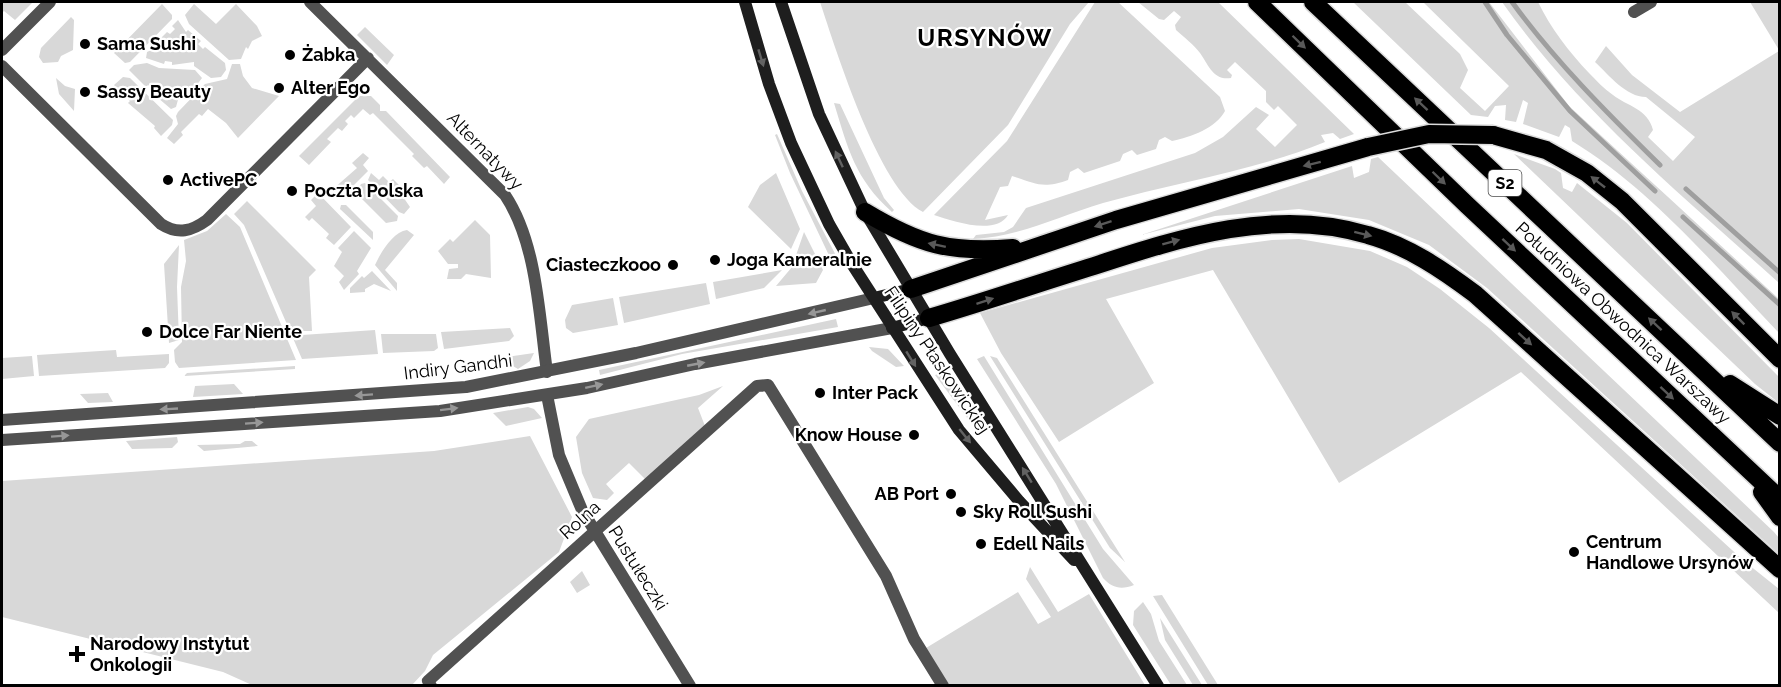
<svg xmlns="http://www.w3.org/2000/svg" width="1781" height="687" font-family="Raleway,sans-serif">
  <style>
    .green { fill: #d8d8d8 }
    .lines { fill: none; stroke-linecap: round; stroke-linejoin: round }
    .stream { stroke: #9f9f9f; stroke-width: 5 }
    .motorway-casing { stroke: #dbdbdb; stroke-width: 21 }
    .minor { stroke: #515151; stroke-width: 12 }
    .tertiary { stroke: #515151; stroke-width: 12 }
    .secondary { stroke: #1e1e1e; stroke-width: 12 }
    .motorway { stroke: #000; stroke-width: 18 }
    .motorway-bridge-casing { stroke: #dbdbdb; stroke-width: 21; stroke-linecap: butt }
    .motorway-bridge { stroke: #000; stroke-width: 18 }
    .oneway { fill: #595959 }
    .oneway2 { fill: #626262 }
    .oneway3 { fill: #979797 }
    .poi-dot { fill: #000; stroke: #fff; stroke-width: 2 }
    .labels { text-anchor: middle; stroke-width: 4.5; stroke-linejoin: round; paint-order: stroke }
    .shield { fill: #fff; stroke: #4c4c4c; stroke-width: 1.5 }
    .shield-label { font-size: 16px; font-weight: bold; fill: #000 }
    .poi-label { font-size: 18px; font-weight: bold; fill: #000; stroke: #fff; text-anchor: start }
    .street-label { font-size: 18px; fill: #000; stroke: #fff }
    .district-label { font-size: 24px; font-weight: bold; letter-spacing: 1.5px; fill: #000; stroke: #fff }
  </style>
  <rect width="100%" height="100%" fill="#fff"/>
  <path class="green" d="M2,2H33L15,20L4,11L2,13Z
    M820,2H1089L1070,24L1008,125L923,212C879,189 836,50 820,2Z
    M1095,2H1118L1220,97L1225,111C1216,128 1191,137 1172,141L1165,137L1159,140L1156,149L1137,155L1132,150L1123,154L1120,161L1084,173L1078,168L1070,172L1068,180C1043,189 1036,184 1012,176L1008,186L1000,187L985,220L1008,215C996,236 952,221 934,215L1007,141Z
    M1138,2H1218L1354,134L1340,139L1333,133L1321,135L1325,142C1257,170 1177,182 1103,203C1059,216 1019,237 973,239L976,235L1004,232L1013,227L1026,208L1195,153L1223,137L1256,107L1269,115L1256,129L1275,147L1297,125L1278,106L1274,110L1266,102V91L1235,62L1227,70L1232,75L1231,78C1213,81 1208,64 1200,53C1194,45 1184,37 1176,30L1175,25L1181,17L1174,11L1164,20L1159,19Z
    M1353,2H1405L1460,54L1468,70L1460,88L1485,111L1509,86L1423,2H1489L1569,106L1779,299V333C1715,266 1652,190 1572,141L1570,128L1565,125L1559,137L1523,124L1528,103L1523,100L1516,122L1505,120L1506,105L1495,106L1488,117L1471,115Z
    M1502,2H1538C1550,27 1569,52 1589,73C1596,80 1604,89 1613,95C1627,106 1648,109 1653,130L1648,137L1673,161L1695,137L1646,97C1626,97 1609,75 1595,62L1606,46L1632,75L1680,112L1779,51V283C1682,195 1578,110 1502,2Z
    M1750,2H1779V50Z
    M162,4L172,15V19L130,62L125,63L114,53Z
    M194,4L216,24L236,4L257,26L262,36L252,41L248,49L246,47L241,59L229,60L189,24L185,15Z
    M71,17L74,20L73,50L61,56L58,62L43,63L39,57L41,48Z
    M178,20L186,32L188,30L201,41L198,44L203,49L205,47L225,63L226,70L221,77L211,78L194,66V62L172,65V62L165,61L164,64L146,58L147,52L158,47L155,44L167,32L170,34L175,29L172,26Z
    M365,27L394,55L387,65L357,35Z
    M147,63L159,68L195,70L202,78L193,90L179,96L176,107L171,109L151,92L153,89L148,85L146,87L129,70L134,65Z
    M232,64H240L243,76L252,88L279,96L238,138L226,123L208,109L202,116L199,114L181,132L183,135L174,144L167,138L178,124L176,116L178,112L205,84L227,79Z
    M123,77L130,78L173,120L172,125L161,136L154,128L155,126L128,103L130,101L114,85Z
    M56,78L65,86L75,89L74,111L59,94Z
    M359,96H371L380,105V111H386L450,177L444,184L427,166L424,168L412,156L414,154L373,113L370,115L363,109L354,118L351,115L345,121L348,124L342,131L338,128L327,139L331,142L309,165L299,156Z
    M834,103L840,104L884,198L894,210L892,212C855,179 848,149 834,103Z
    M777,134L802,191L840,263L834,266L790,173L775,135Z
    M363,153L369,158L363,165L368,171L348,191L333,189L357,168L352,163Z
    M1514,154L1555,169L1561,173L1563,188L1572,192L1577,183L1627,223L1779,377V403L1755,384Z
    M1378,157L1774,532L1779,538V554L1487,288L1429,245L1369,220L1299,209L1215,216L1141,235L1352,166L1354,178L1369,172L1371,159Z
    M371,173L379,180L383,176L389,182L393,179L402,188L399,191L410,207L404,214L399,212L368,180Z
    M776,173L800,229L791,249L748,207L760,185Z
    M365,183L398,216L397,221L386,223L356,193L361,184Z
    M318,193L351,227L334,245L326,238L329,234L312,218L309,221L305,217L316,206L311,200Z
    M247,201L316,270L309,277L312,331H302V335L375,330L378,354L302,359L244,225L234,214Z
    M341,205H346L373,232V240L340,209Z
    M226,214L240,227L296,360L179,368L175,362L174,350L182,342L181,287L186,261L184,240L207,231Z
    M475,220L490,235L491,278L466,274L461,279H447L449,269L458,268V264H448L438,251L450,239L453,242Z
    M407,230L414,235L385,270L397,283V291L375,265C381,252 393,232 407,230Z
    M354,231L371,248L357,271L359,274L344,290L339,282L344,276L334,266L342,252L338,248Z
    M804,232L823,270L816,283L776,286L792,267Z
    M1299,239L1370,251L1407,267L1440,289L1489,328L1744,561L1779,589V613L1521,372L1339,483L1213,270L1106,299L1154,383L1059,442L1001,353L980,313L1212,248L1272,240Z
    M179,245L177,287L179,340L169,343L164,264Z
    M782,270L764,288L716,299L713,282Z
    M372,271L391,291L374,284L365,289V292L350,293V288L362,276L364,278Z
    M706,283L710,304L624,323L619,297Z
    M613,298L618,325L573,333L566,328L565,320L572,305Z
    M836,319L838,327L682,354L600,375L599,370Z
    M510,328L514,336L509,341L444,349L441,332Z
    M381,334H436L438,348L434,351L383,353Z
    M869,347L888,349L904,366L896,367L872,351Z
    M116,350L117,357L169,354V363L165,368L39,376L37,355Z
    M534,353L530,361L518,369L499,358Z
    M32,356L34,376L2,379V358Z
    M984,356L1103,549L1134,585C1121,590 1112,588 1103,578L1056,484L977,359Z
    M990,356L997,358L1125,562L1110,548Z
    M295,366V369L184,376L187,373Z
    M942,373L977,430V431L935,375Z
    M234,384L243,394L193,397L195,386Z
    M723,386L698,408L705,426L645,479L629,463L606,484L614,493L607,500L593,498L582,473L576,437L589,419L699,395Z
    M108,393L113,402L88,403L80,394Z
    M528,407L534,409L542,418L506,426L493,413Z
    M530,436L572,517L559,552L433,655L425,671L412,685H252L223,672L2,617V481L434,451Z
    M177,437L178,442L172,448L132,449L126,441Z
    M245,441H252L258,446L204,451L197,445L240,444Z
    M1030,567L1058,612L1089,594L1145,685H949L926,648L1018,592L1038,624L1051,617L1026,579Z
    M582,571L590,585L577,593L570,582Z
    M1162,595L1218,685H1208L1153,596Z
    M1143,602L1151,614L1159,641L1187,685H1171L1133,625L1134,611Z
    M1160,618L1202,685H1193L1165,640Z"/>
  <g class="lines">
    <path class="stream" d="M1485,2L1507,35L1570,111L1655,191
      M1512,2C1555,61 1607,113 1660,165
      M1686,189L1780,273
      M1683,217L1780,305"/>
    <defs>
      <path id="motorway" d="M1257,2L1467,205L1780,499
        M1313,2L1780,443
        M1493,135L1546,150L1587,173L1622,201L1780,359
        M865,212C920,245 949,253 1013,248
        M911,289L1116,220L1368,147
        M929,318C984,302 1039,283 1094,266C1182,237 1276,207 1368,235C1408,246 1443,270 1475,294L1780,569
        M1730,384L1780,416
        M1762,492L1780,517"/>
    </defs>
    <use href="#motorway" class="motorway-casing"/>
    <path class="minor" d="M310,2L505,195C537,243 539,315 547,372
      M1634,12L1651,2
      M2,50L50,2
      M2,66L161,224C178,235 192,231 207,220L368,58
      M547,395L559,455L582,510L690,686
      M431,686L428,681L757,386L768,385L886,576L914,639L943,686"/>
    <path class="tertiary" d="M2,420L466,387L636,353L874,298
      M2,440L440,411L587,388L695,364L892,328"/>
    <path class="secondary" d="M745,2L769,84L791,143L829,224L852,264L959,430L1019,501L1074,560
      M781,2L819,114L865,212L950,354L1158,686
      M874,298L911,289
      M892,328L929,318"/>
    <use href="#motorway" class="motorway"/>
    <defs>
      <path id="motorway-bridge" d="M1368,147L1429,134L1493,135"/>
    </defs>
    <use href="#motorway-bridge" class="motorway-bridge-casing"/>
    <use href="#motorway-bridge" class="motorway-bridge"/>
  </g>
  <defs><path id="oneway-solid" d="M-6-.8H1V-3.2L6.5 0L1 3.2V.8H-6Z" transform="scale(1.5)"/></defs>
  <g class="oneway">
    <use href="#oneway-solid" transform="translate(1299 42) rotate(44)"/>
    <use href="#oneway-solid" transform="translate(1421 104) rotate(-137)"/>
    <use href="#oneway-solid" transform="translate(1312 164) rotate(166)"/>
    <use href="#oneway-solid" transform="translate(1439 178) rotate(44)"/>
    <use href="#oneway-solid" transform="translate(1598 182) rotate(-142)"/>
    <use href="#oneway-solid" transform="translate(1103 224) rotate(162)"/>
    <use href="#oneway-solid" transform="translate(1363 234) rotate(14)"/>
    <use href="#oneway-solid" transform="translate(1171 242) rotate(-15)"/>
    <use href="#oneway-solid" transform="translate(937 245) rotate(-168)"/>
    <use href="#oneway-solid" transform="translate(1509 245) rotate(43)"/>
    <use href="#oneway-solid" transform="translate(985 301) rotate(-18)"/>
    <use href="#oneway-solid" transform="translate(1738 318) rotate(-135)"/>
    <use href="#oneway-solid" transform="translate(1655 324) rotate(-137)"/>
    <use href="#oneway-solid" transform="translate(1525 339) rotate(42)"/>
    <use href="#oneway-solid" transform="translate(1667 393) rotate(43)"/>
  </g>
  <g class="oneway2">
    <use href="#oneway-solid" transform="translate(761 58) rotate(73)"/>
    <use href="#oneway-solid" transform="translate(839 159) rotate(-115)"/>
    <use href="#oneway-solid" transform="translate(911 359) rotate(58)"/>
    <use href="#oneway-solid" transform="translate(965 436) rotate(51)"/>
    <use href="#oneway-solid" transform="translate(1027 475) rotate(-122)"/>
  </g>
  <g class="oneway3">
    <use href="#oneway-solid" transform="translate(817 312) rotate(167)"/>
    <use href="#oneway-solid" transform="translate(696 364) rotate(-11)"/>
    <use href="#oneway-solid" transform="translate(594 386) rotate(-12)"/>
    <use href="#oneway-solid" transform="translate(364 395) rotate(176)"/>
    <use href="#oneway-solid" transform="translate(169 409) rotate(177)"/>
    <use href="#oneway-solid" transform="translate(449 409) rotate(-7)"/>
    <use href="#oneway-solid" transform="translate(254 423) rotate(-4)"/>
    <use href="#oneway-solid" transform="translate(60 436) rotate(-4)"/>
  </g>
  <g class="poi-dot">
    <circle cx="85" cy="44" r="6"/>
    <circle cx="290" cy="55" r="6"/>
    <circle cx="279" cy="88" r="6"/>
    <circle cx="85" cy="92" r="6"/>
    <circle cx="168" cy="180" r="6"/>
    <circle cx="292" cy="191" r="6"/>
    <circle cx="715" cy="260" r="6"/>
    <circle cx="673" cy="265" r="6"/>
    <circle cx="147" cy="332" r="6"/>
    <circle cx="820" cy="393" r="6"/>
    <circle cx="914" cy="435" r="6"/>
    <circle cx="951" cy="494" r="6"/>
    <circle cx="961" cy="512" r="6"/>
    <circle cx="981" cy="544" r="6"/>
    <circle cx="1574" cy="552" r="6"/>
    <path d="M74 645h6v6h6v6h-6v6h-6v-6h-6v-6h6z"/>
  </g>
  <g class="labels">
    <rect class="shield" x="1488.5" y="170" width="33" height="26" rx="4.5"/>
    <g class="shield-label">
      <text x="1505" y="189">S2</text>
    </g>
    <g class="poi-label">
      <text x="97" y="50">Sama Sushi</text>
      <text x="302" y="61">Żabka</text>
      <text x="291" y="94">Alter Ego</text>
      <text x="97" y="98">Sassy Beauty</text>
      <text x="180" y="186">ActivePC</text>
      <text x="304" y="197">Poczta Polska</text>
      <text x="727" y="266">Joga Kameralnie</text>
      <text x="661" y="271" text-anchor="end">Ciasteczkooo</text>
      <text x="159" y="338">Dolce Far Niente</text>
      <text x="832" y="399">Inter Pack</text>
      <text x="902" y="441" text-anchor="end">Know House</text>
      <text x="939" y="500" text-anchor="end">AB Port</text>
      <text x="973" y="518">Sky Roll Sushi</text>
      <text x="1586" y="548">Centrum<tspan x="1586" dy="21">Handlowe Ursynów</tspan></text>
      <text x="993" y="550">Edell Nails</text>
      <text x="90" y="650">Narodowy Instytut<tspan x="90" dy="21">Onkologii</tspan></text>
    </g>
    <g class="street-label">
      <text transform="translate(485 151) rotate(46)" y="6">Alternatywy</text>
      <text transform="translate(1623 323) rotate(43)" y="6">Południowa Obwodnica Warszawy</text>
      <text transform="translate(937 360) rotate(56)" y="6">Filipiny Płaskowickiej</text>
      <text transform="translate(458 367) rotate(-7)" y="6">Indiry Gandhi</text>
      <text transform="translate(580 520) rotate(-42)" y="6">Rolna</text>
      <text transform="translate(638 568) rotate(58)" y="6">Pustułeczki</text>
    </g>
    <g class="district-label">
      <text x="985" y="46">URSYNÓW</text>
    </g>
  </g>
  <rect width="1781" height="687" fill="none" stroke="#000000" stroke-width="6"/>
</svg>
